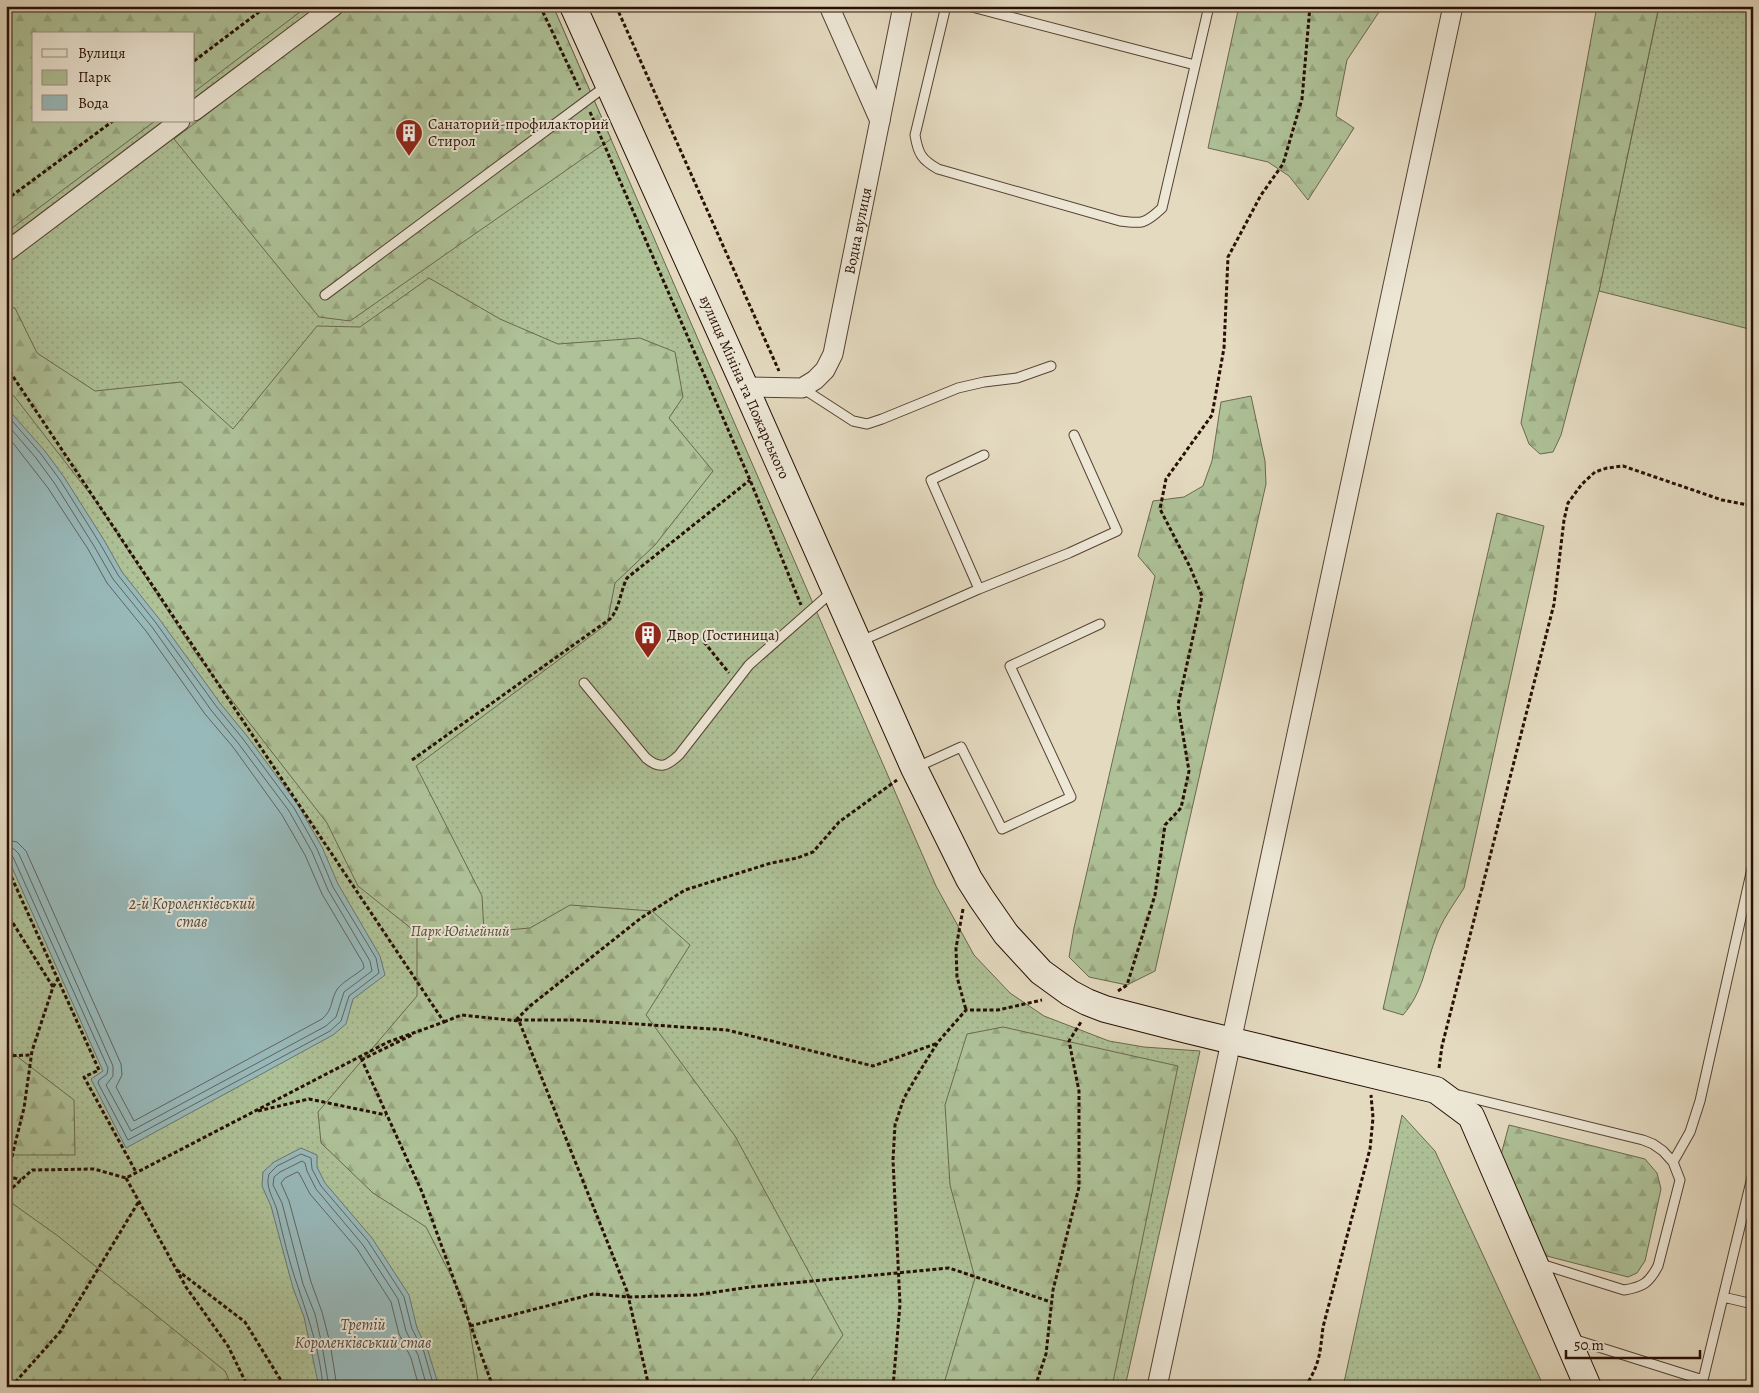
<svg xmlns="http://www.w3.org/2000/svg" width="1759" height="1393" font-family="Alegreya,serif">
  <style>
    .green { fill: url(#green-dots); stroke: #6a684e; fill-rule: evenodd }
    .forest { fill: url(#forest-firs); stroke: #6a684e }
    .water { fill: #98b9ba; stroke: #6b7571 }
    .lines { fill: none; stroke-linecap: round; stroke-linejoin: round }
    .shore { stroke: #60645f; stroke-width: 1 }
    .lane-casing { stroke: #564233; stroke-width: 11 }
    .street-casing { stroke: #564233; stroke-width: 21 }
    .secondary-casing { stroke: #270f04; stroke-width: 28 }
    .path { stroke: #270f04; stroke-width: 3; stroke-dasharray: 4 2.5; stroke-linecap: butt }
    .lane { stroke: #ede7d6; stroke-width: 9 }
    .street { stroke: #ede7d6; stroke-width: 19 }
    .secondary { stroke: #ede7d6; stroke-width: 26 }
    .labels { text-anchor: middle; stroke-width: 4; stroke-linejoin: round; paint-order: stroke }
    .poi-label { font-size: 15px; fill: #270f04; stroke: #ede7d6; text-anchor: start }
    .street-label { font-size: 15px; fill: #270f04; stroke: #ede7d6 }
    .park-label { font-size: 15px; font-style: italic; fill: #564d37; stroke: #ede7d6 }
    .water-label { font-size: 16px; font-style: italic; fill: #4f4a44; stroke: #ede7d6 }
  </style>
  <defs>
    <pattern id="green-dots" width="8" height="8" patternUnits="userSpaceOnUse" patternTransform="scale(1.25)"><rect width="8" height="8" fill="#aec197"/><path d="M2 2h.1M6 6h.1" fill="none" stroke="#96a580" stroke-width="1.8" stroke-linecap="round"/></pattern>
    <pattern id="forest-firs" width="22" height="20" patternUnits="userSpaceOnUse" patternTransform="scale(1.25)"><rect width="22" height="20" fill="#aec197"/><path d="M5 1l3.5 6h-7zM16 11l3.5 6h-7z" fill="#96a580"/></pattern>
  </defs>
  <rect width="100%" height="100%" fill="#e4dac0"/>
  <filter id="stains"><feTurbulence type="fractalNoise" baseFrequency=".004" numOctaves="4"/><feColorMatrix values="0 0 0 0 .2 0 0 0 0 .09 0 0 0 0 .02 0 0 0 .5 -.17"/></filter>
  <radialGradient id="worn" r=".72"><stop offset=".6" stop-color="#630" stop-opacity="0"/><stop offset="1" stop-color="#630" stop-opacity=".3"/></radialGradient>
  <path class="green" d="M6,6H553L936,886L974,955L1010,993L1044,1016L1109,1041L1144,1047L1200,1051L1125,1387H6ZM34,34H194V121H34Z
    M1659,6H1753V330L1599,291Z
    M1402,1115L1435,1151L1544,1387H1343Z"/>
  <path class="forest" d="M6,6H308L194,92V34H34V121H155L12,228L6,227Z
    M349,6H553L611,139L350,321L319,317L174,139Z
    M1239,6H1383L1347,60L1336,116L1354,128L1308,200L1289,176L1268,162L1208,148Z
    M1597,6H1659L1599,291L1561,435L1553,452L1540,454L1529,444L1521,423Z
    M429,278L500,319L558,344L640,338L675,352L683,397L669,418L713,471L655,545L615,583L607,624L416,766L482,896L484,932L530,928L570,905L652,911L690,945L646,1015L735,1136L843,1335L806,1387H479L466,1305L426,1227L373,1193L321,1143L318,1112L417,996V933L358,886L327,823L196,654L97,503L14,396L6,390V307L15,308L37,353L95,391L181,382L233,429L317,326L360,327Z
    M1251,396L1265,461L1266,484L1155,971L1127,985L1089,977L1069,957L1074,928L1155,576L1138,556L1153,501L1184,497L1203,486L1212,461L1221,402Z
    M1497,513L1544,526L1464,888C1454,904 1441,921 1435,940C1425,967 1423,992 1403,1015L1383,1009Z
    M1003,1027L1178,1066L1112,1387H943L975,1278L950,1185L945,1105L967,1034Z
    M6,1048L74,1100L75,1155H10L6,1164Z
    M1509,1125L1645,1159L1657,1173L1661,1189L1645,1261L1637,1273L1628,1277L1539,1254L1498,1166Z
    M6,1199L58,1236L225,1371L232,1387H6Z"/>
  <path class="water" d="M6,407L45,451L64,477L104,540L122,572L160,620L220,703L247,736L298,805L322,847L338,884L380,956L385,975L353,999L346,1024L333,1035L126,1148L91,1079L103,1071L6,854Z
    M301,1148L317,1155V1167L325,1183L372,1238L409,1295L417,1328L428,1351L439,1387H319L304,1317L293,1288L271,1206L262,1186L263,1172L274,1162Z"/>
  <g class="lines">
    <path class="shore" d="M6,414L41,454L60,480L99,542L118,575L156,623L216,706L243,739L294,808L317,849L333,887L376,958L379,973L349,996L341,1021L330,1031L128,1140L98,1083L99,1080L107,1074L108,1068L13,857L11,854L6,853
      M6,423L36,458L55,484L94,546L113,579L152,627L211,710L238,743L289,811L312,852L328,890L370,961L372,971L344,992L336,1017L326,1026L131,1131L106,1085L113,1076V1066L19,854L14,849L6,847
      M6,434L48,488L88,549L107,583L146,631L205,714L233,747L282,815L305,855L322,894L363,963L364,968C356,975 345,980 338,988C330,999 334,1009 322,1019L134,1121L116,1087L122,1075L121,1064L26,851L17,842L6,840
      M323,1387C320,1352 309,1320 298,1287C289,1262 283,1235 277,1210C273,1197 265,1187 269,1174L277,1166L301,1154L311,1158L312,1169L321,1186L368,1241L404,1297L412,1329L424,1352L434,1387
      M329,1387L322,1345L315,1314L303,1284L282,1203L273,1185L274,1177L280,1172L302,1161L305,1163L307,1171L316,1189L363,1245L398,1299L406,1331L418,1355L427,1387
      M337,1387L330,1343L322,1312L311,1282L289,1201L281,1183L285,1178L297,1172L299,1173L310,1194L357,1249L391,1302L399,1334L411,1358L419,1387"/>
    <defs>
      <path id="lane" d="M946,6L915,135C918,154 922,160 938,169L1120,221C1142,224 1145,224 1162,208L1209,6
        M968,6L1195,65
        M325,295L606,86
        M802,388L853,421L867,424L882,419L958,388L984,382L1017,378L1051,366
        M979,589L931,480L984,455
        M861,641L979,589L1069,553L1117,531L1074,435
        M584,683L646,758C660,770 667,766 679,755L749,665L833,591
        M917,767L961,747L1002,829L1071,797L1010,666L1100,624
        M1459,1095L1643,1140L1653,1144L1663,1151L1673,1162L1680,1180L1658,1266C1649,1283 1643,1287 1624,1290L1541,1264
        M1673,1162L1690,1132L1700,1101L1753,864
        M1723,1297L1753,1304
        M1573,1339L1703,1380L1753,1173"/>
      <g id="street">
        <path d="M829,6L880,121"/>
        <path d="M194,111L334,6"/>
        <path d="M6,252L180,121"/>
        <path id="s1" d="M745,387L802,388L815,380L825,370L833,354L903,6"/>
        <path d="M1157,1387L1453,6"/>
      </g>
      <g id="secondary">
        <path id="s2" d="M573,6L745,387L914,768L969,879L981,898L1006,934L1041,972L1070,993L1087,1002L1105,1009L1187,1030L1436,1090L1471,1116L1588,1387"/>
      </g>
    </defs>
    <use href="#lane" class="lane-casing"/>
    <use href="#street" class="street-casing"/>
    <use href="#secondary" class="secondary-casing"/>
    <path class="path" d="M540,6L580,90
      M616,6L779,371
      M194,61L267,6
      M590,112L750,480L801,605
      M6,200L113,121
      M6,366L444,1022L388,1042L126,1178L94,1169L32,1170L9,1191L6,1200
      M704,642L729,673
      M412,760L610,619C620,608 620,592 627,578L750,480
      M6,865L99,1070L84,1077L136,1172
      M963,909L956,948L957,977L966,1010
      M6,912L53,987
      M1118,991L1127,985L1155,895L1165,825L1181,808L1189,771L1178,705L1202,596L1190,567L1160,509L1166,479L1212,415L1224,348L1228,257L1261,195L1283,164L1302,99L1310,6
      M516,1020L530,1006L641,918L685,890L771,863L797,858L813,852L839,822L897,780
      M518,1020H577L727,1030L873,1066L938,1043
      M444,1022L461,1015L519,1021L627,1291L649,1387
      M6,1056L32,1055
      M361,1058L422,1192L493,1387
      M361,1060L412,1035
      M1439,1068L1442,1046L1554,604L1564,520L1568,503L1582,484L1595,472L1607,468L1623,466L1722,500L1753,506
      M258,1111L309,1099L386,1115
      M7,1176L24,1108L32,1051L53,987L58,979
      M7,1176L21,1180
      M126,1178L186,1287L228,1346L248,1387
      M177,1270L245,1322L285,1387
      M470,1326L593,1294L629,1297L696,1295L750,1287L949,1268L1051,1302
      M11,1387L60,1332L139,1201
      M893,1387L900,1304L893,1160L895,1125L904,1098L918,1074L938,1042L966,1010H998L1042,1000
      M1035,1387L1046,1354L1053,1290L1079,1187V1091L1069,1041L1081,1022
      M1305,1387C1320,1364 1320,1353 1323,1327L1370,1149L1373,1118L1371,1095"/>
    <use href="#lane" class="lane"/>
    <use href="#street" class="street"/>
    <use href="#secondary" class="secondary"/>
  </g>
  <defs>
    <symbol id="building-pin" viewBox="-11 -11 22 30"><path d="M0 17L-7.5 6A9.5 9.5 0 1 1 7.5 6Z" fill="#8f2418" stroke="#ede7d6"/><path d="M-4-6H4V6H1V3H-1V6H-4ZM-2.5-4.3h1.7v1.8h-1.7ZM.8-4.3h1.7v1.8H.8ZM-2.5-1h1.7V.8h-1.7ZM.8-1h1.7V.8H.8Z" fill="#fff"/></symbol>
  </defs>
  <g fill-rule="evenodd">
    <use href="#building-pin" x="393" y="117" width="32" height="43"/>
    <use href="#building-pin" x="632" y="619" width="32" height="43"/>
  </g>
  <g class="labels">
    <g class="poi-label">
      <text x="428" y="129">Санаторий-профилакторий<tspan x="428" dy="17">Стирол</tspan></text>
      <text x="667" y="640">Двор (Гостиница)</text>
    </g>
    <g class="street-label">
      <text dy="5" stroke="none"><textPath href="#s1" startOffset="230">Водна вулиця</textPath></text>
      <text dy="5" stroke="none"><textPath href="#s2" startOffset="418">вулиця Мініна та Пожарського</textPath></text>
    </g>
    <g class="park-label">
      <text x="460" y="936">Парк Ювілейний</text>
    </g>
    <g class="water-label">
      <text x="192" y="909">2-й Короленківський<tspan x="192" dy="18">став</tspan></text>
      <text x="363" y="1330">Третій<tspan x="363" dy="18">Короленківський став</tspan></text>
    </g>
  </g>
  <rect width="1759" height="1393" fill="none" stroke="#e4dac0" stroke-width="25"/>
  <rect x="8" y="8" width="1744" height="1378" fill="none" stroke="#270f04" stroke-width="2.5"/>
  <rect x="12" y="12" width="1734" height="1368" fill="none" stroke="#270f04"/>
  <rect x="32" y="32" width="162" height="90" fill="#ede7d6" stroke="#9e9182"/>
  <rect x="42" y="49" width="25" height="8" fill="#ede7d6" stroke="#9e9182"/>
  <text x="78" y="58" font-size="15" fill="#270f04">Вулиця</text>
  <rect x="42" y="70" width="25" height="15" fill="#aec197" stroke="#9e9182"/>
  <text x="78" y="82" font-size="15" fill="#270f04">Парк</text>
  <rect x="42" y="95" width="25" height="15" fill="#98b9ba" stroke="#9e9182"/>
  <text x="78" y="108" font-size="15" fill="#270f04">Вода</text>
  <path d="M1566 1350v8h134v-8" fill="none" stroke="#270f04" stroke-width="2.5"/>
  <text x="1574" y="1350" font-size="15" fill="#270f04" stroke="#ede7d6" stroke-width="4" paint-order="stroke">50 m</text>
  <rect width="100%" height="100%" filter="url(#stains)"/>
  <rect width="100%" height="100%" fill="url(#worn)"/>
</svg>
